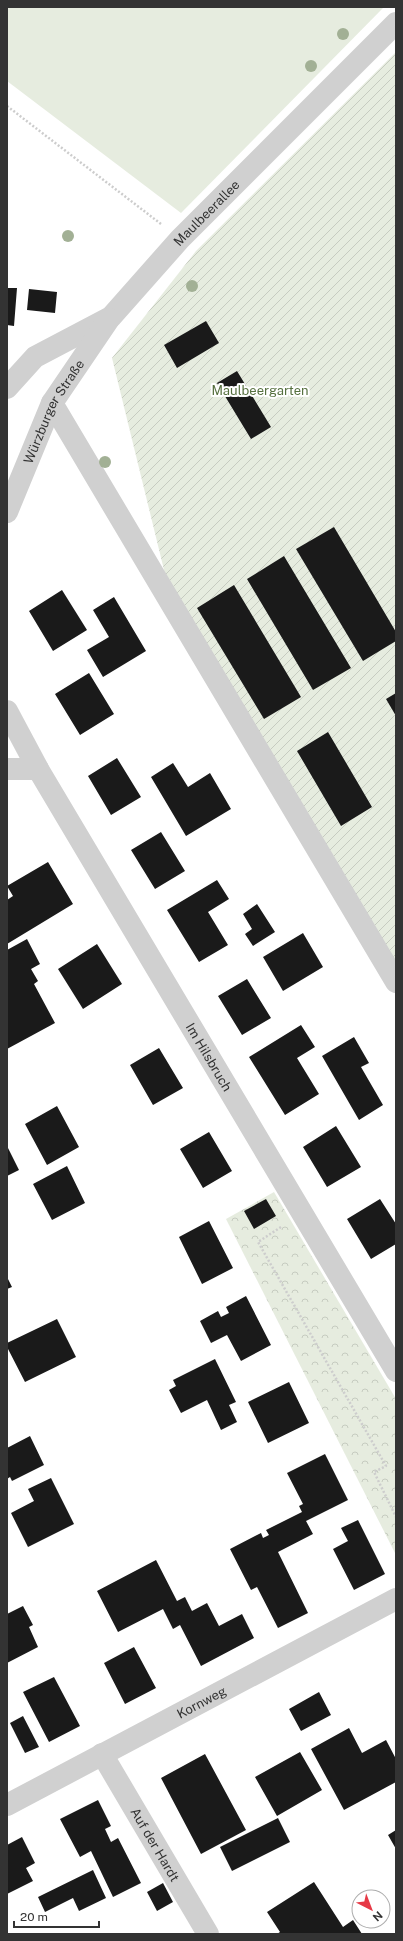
<svg xmlns="http://www.w3.org/2000/svg" width="403" height="1941" font-family="'Public Sans',sans-serif">
  <style>
    .grass { fill: #e6ecdf }
    .forest { fill: url(#forest-crowns) }
    .garden { fill: url(#garden-furrows) }
    .building { fill: #1a1a1a }
    .lines { fill: none; stroke-linecap: round; stroke-linejoin: round }
    .path { stroke: #cdcdcd; stroke-width: 2.5; stroke-dasharray: 2 2; stroke-linecap: butt }
    .minor { stroke: #d0d0d0; stroke-width: 22 }
    .tree { fill: #a2b095 }
    .labels { text-anchor: middle; stroke-width: 4; stroke-linejoin: round; paint-order: stroke }
    .street-label { font-size: 13px; fill: #333; stroke: #fff }
    .park-label { font-size: 13px; fill: #56703f; stroke: #fff }
  </style>
  <defs>
    <pattern id="forest-crowns" width="20" height="18" patternUnits="userSpaceOnUse"><rect width="20" height="18" fill="#e6ecdf"/><path d="M2 6a3 3 0 1 1 6 0M12 15a3 3 0 1 1 6 0" fill="none" stroke="#c6cbc0"/></pattern>
    <pattern id="garden-furrows" width="10" height="10" patternUnits="userSpaceOnUse"><rect width="10" height="10" fill="#e6ecdf"/><path d="M-1 1l2-2M0 10L10 0M9 11l2-2" fill="none" stroke="#c6cbc0"/></pattern>
  </defs>
  <rect width="100%" height="100%" fill="#fff"/>
  <path class="grass" d="M7,7H384L181,213L7,81Z"/>
  <path class="forest" d="M274,1192L396,1399V1555L226,1219Z"/>
  <path class="garden" d="M396,52V967L166,578L112,358L196,251Z"/>
  <path class="building" d="M7,288H17L14,326L7,325Z
    M29,289L57,292L55,313L27,310Z
    M206,321L219,343L177,368L164,345Z
    M237,371L271,427L251,439L217,383Z
    M334,527L396,632V641L363,661L296,549Z
    M284,556L351,668L313,690L247,579Z
    M234,585L301,697L264,719L197,608Z
    M62,590L87,630L53,651L29,611Z
    M114,597L146,651L103,677L87,650L109,637L93,610Z
    M89,673L114,714L80,735L55,694Z
    M396,693V716L386,699Z
    M328,732L372,807L341,826L297,751Z
    M117,758L141,797L111,815L88,776Z
    M173,763L188,787L210,773L231,809L186,836L151,777Z
    M161,832L185,871L155,889L131,850Z
    M48,862L73,904L7,944V900L13,896L7,886Z
    M217,880L229,899L208,912L228,945L199,962L167,910Z
    M257,904L275,932L253,946L245,934L252,929L243,914Z
    M303,933L323,967L283,991L263,957Z
    M27,939L40,964L31,969L38,981L34,984L55,1023L7,1049V950Z
    M97,944L122,984L83,1009L58,969Z
    M247,979L271,1018L242,1035L218,996Z
    M301,1025L315,1047L297,1058L319,1094L285,1115L249,1057Z
    M354,1037L369,1063L361,1067L383,1105L359,1120L322,1056Z
    M159,1048L183,1088L153,1105L130,1065Z
    M57,1106L79,1147L47,1165L25,1124Z
    M336,1126L361,1167L327,1187L303,1147Z
    M209,1132L232,1171L203,1188L180,1149Z
    M7,1146L19,1170L7,1176Z
    M67,1166L85,1203L52,1220L33,1184Z
    M266,1199L276,1216L254,1229L244,1211Z
    M380,1199L396,1224V1244L371,1259L347,1219Z
    M209,1221L233,1268L202,1284L179,1237Z
    M7,1277L12,1287L7,1289Z
    M246,1296L271,1345L241,1361L227,1335L211,1343L200,1321L218,1311L221,1317L229,1313L226,1307Z
    M57,1319L76,1357L25,1382L7,1347V1343Z
    M215,1359L236,1402L229,1405L237,1422L221,1430L207,1400L181,1413L169,1390L176,1386L173,1380Z
    M289,1382L309,1423L268,1443L248,1402Z
    M30,1436L44,1465L12,1481L10,1477L7,1479V1448Z
    M325,1454L348,1500L306,1521L313,1534L278,1552L308,1613L278,1628L257,1587L251,1590L230,1549L261,1533L263,1538L269,1535L266,1530L302,1512L299,1506L303,1504L287,1473Z
    M51,1478L74,1524L28,1547L11,1513L34,1501L28,1489Z
    M358,1520L385,1574L354,1590L333,1549L348,1541L341,1528Z
    M156,1560L177,1601L185,1597L192,1611L207,1603L219,1626L242,1614L254,1638L201,1666L180,1625L173,1629L163,1609L118,1632L97,1591Z
    M23,1606L33,1625L29,1627L38,1647L7,1663V1614Z
    M134,1647L156,1688L125,1704L104,1663Z
    M54,1677L80,1726L49,1742L23,1692Z
    M319,1692L331,1715L301,1731L289,1709Z
    M23,1716L39,1747L25,1753L10,1723Z
    M349,1728L362,1753L386,1740L396,1759V1782L344,1810L311,1749Z
    M300,1752L322,1790L277,1816L255,1777Z
    M205,1754L246,1830L201,1854L161,1778Z
    M98,1800L111,1826L105,1829L111,1842L118,1838L141,1883L113,1897L91,1851L80,1857L60,1819Z
    M278,1818L290,1842L232,1871L220,1847Z
    M396,1830V1849L388,1835Z
    M22,1837L35,1863L26,1868L33,1881L7,1894V1845Z
    M93,1870L106,1898L79,1911L73,1898L45,1912L38,1897Z
    M314,1882L343,1927L353,1920L362,1934H277L280,1932L267,1912Z
    M163,1883L173,1902L157,1911L147,1892Z"/>
  <g class="lines">
    <path class="path" d="M7,106L161,224
      M281,1227L258,1242L386,1466L374,1472L396,1517"/>
    <g class="minor">
      <path id="s1" d="M7,388L35,357L111,317L180,239L396,23"/>
      <path d="M52,403L396,982"/>
      <path id="s2" d="M7,512L52,403L109,319"/>
      <path d="M7,711L38,769"/>
      <path id="s3" d="M7,769H38L396,1371"/>
      <path id="s4" d="M102,1754L208,1934"/>
      <path id="s5" d="M7,1805L396,1599"/>
    </g>
  </g>
  <g class="tree">
    <circle cx="343" cy="34" r="6"/>
    <circle cx="311" cy="66" r="6"/>
    <circle cx="68" cy="236" r="6"/>
    <circle cx="192" cy="286" r="6"/>
    <circle cx="105" cy="462" r="6"/>
  </g>
  <g class="labels">
    <g class="street-label">
      <text dy="5" stroke="none"><textPath href="#s1" startOffset="269">Maulbeerallee</textPath></text>
      <text dy="5" stroke="none"><textPath href="#s2" startOffset="111">Würzburger Straße</textPath></text>
      <text dy="5" stroke="none"><textPath href="#s3" startOffset="366">Im Hilsbruch</textPath></text>
      <text dy="5" stroke="none"><textPath href="#s5" startOffset="220">Kornweg</textPath></text>
      <text dy="5" stroke="none"><textPath href="#s4" startOffset="105">Auf der Hardt</textPath></text>
    </g>
    <g class="park-label">
      <text x="260" y="395">Maulbeergarten</text>
    </g>
  </g>
  <rect width="403" height="1941" fill="none" stroke="#333333" stroke-width="16"/>
  <g transform="translate(371 1909) rotate(138)"><circle r="19" fill="#ffffff" stroke="#adadad"/>
  <path d="M0-3L7 15L0 10L-7 15Z" fill="#e63946"/>
  <text y="-6" font-size="11" font-weight="bold" text-anchor="middle" fill="#333333">N</text>
  </g>
  <path d="M14 1921v6h85v-6" fill="none" stroke="#333333" stroke-width="2"/>
  <text x="20" y="1921" font-size="12" fill="#333333" stroke="#ffffff" stroke-width="3" paint-order="stroke">20 m</text>
</svg>
